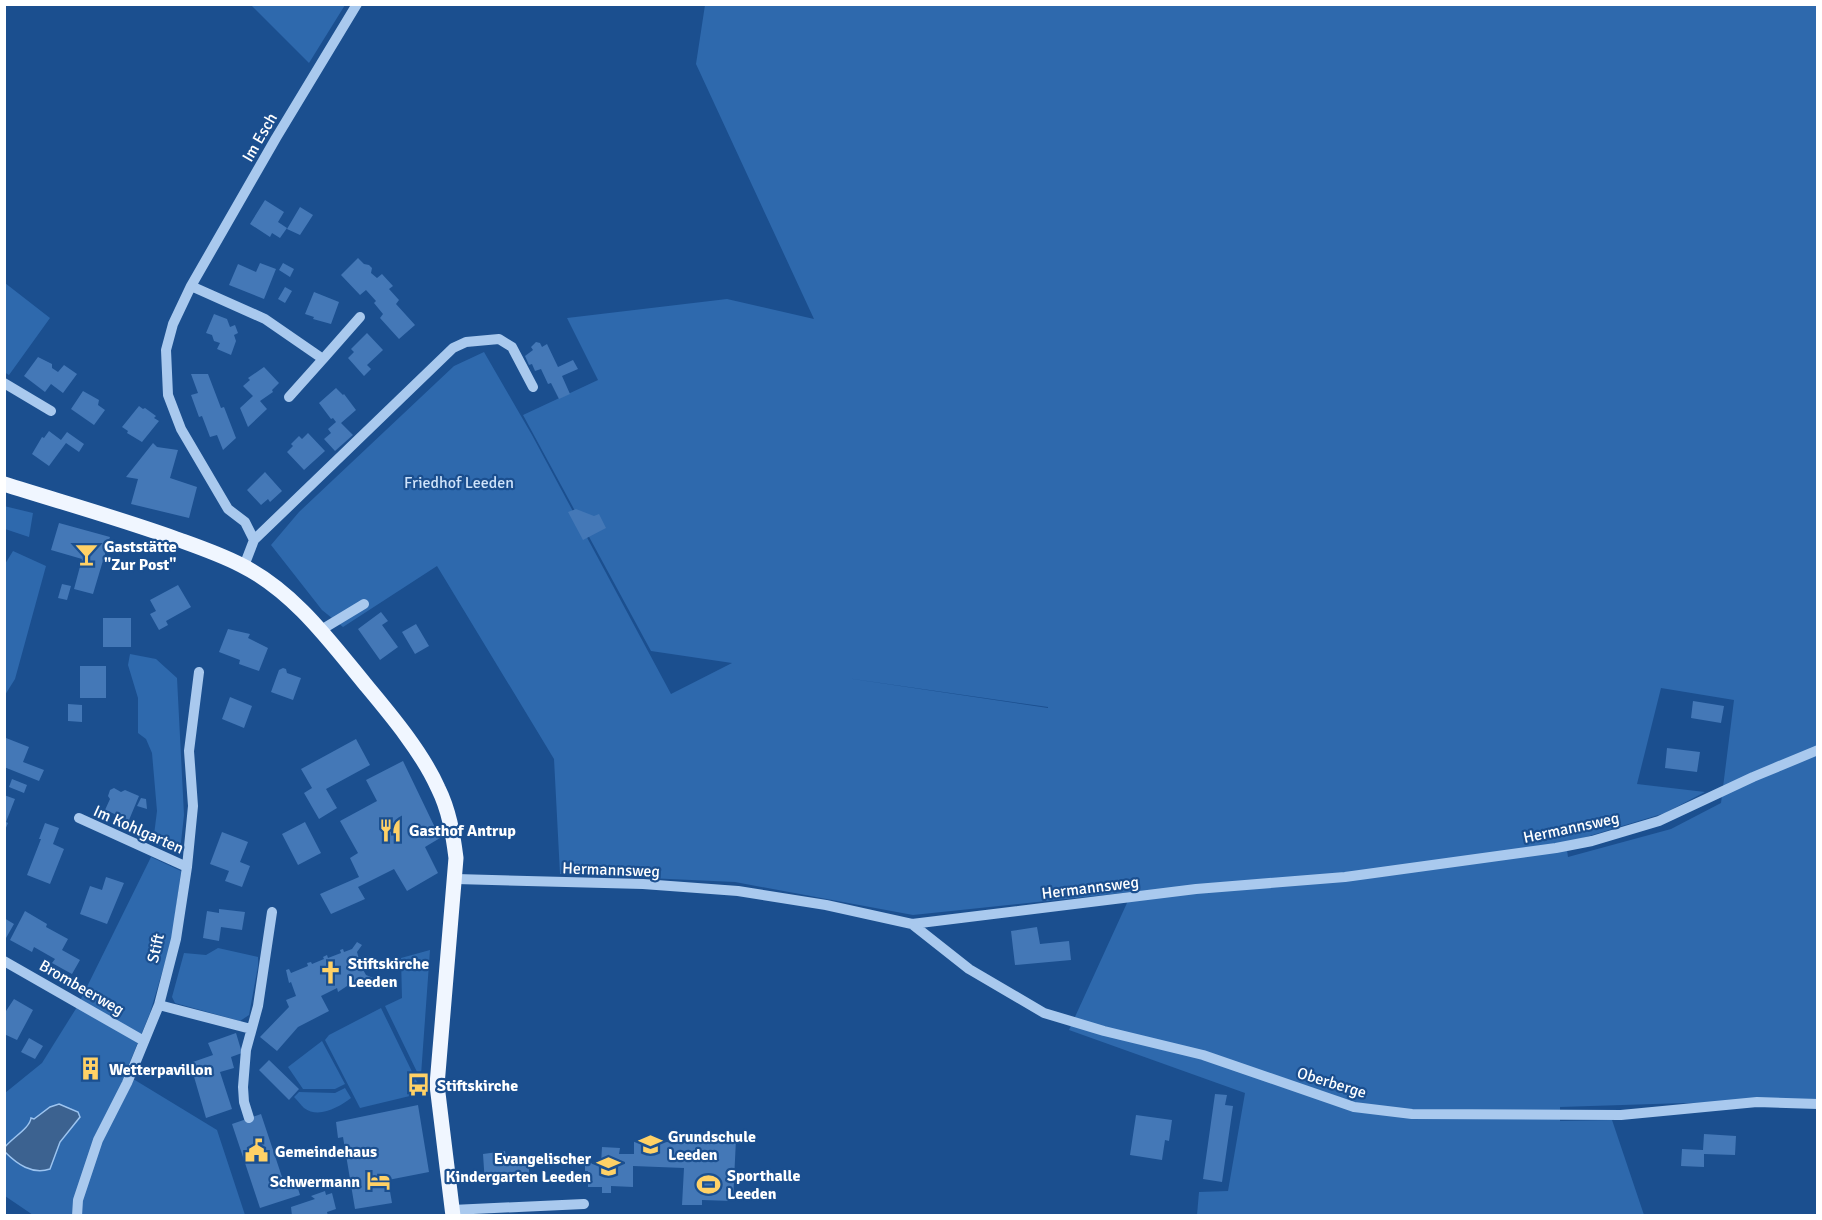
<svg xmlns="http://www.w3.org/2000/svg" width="1822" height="1220" font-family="Signika,sans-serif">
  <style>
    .green { fill: #2e69ad; fill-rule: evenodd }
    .water { fill: #3c6290; stroke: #9cc4f0; stroke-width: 1.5 }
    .building { fill: #4478b7 }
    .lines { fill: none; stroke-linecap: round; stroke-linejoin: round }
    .minor { stroke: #a9c9ee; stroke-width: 10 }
    .major { stroke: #f0f6ff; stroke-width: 15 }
    .labels { text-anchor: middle; stroke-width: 4.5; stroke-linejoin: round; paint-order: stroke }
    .street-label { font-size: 16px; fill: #fff; stroke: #1b4f8f }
    .park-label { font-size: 16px; fill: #cfe3fa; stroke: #1b4f8f }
    .poi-label { font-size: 16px; font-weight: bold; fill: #fff; stroke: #1b4f8f; text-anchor: start }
  </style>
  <rect width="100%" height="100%" fill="#1b4f8f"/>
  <path class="green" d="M251,5H345L309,63Z
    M705,5H1817V1102L1685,1103L1560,1107V1121L1612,1120L1644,1215H1197L1199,1192L1228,1191L1245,1093L1069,1030L1132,892L913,915L735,882L560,874L554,759L437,566L343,627L322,610L271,545L299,512L454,366L484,352L532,435L671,694L732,663L651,651L523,415L598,380L567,318L727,299L814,319L696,64ZM846,678L1048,707V708ZM1661,688L1734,700L1721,803L1671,829L1568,857L1566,843L1665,813L1705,792L1637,784Z
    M5,283L50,318L9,375L4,372Z
    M4,506L33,513L29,537L5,529Z
    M13,551L46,566L15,679L5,695V564Z
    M130,654L156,659L177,678L184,815L180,851L176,852L153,843L157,811L152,753L146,739L138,733V698L128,665Z
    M151,857L181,871L172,939L150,1013L125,1074L217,1130L245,1215H33L5,1196V1093L42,1063L77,1007Z
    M218,948L258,957V966L249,1015L240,1021L175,1003L172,997L184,953L206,955Z
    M430,950L421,1075L419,1076L385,1006L402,998L401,958Z
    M381,1008L418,1084L415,1086L414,1095L360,1108L325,1040L329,1035Z
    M322,1041L345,1084L335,1089H303L288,1067Z
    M345,1088L351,1098C339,1107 319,1119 304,1108C301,1105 297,1100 294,1097L299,1092L335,1093Z"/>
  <path class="water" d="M59,1104L78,1112L80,1117L60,1142L50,1169C32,1175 17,1164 5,1152V1147C12,1138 30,1128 31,1118L34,1119L50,1107Z"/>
  <path class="building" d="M265,200L284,212L278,222L287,228L280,238L272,233L270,237L250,224Z
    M300,207L313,215L300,235L287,229Z
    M358,258L364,264L369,265L372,268L371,273L377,278L382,274L393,286L389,289L399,300L396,304L415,325L399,339L380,318L383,314L374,303L376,301L366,290L360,295L341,275Z
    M260,263L276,269L264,299L229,285L238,264L256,272Z
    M283,263L294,269L290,277L279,270Z
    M285,287L292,291L285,303L278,299Z
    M314,292L339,302L331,324L313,319L314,317L305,314Z
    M214,314L227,319L230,327L235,325L238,333L234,335L236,341L231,355L217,349L220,343L214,341L212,335L206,333Z
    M367,333L383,350L367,365L371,369L364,376L348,358L354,352L351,349Z
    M536,342L540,343L542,347L547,344L558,367L573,360L578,369L562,376L570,394L559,399L551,383L548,384L541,369L535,371L532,364L529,365L525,356L533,350L531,347Z
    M38,357L52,364V368L58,372L64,365L77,374L63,393L51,384L45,392L24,376Z
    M264,367L279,383L272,390L273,392L260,401L267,409L248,427L240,408L253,396L243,386L250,380L248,378Z
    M191,374H208L221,408L224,407L236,438L223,450L217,435L210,437L202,416L199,417L191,395L198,393Z
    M336,388L343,395L344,394L356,410L341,423L353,435L335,451L324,439L331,433L328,429L336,422L333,418L331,419L319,403Z
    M83,391L99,400L98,405L105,410L94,425L71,409Z
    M139,406L143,409L145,408L156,416L154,418L159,421L142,442L127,433L128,431L122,427Z
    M49,431L61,440L67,432L84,444L79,452L66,443L49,466L32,454L42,437L44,438Z
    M308,433L325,451L304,470L287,452L293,446L291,444L299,436L302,439Z
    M153,443L157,447L178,450L170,478L197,487L189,518L131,504L138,479L126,477Z
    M265,472L282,491L270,502L268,499L261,505L247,490Z
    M576,509L594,516L599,514L606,528L583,540L568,512Z
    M59,523L110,537L93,594L74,589L82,559L51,550Z
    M62,584L71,586L67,600L58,598Z
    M178,585L191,607L166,621L168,625L159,630L150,614L156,611L150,600Z
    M381,612L388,621L382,625L398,647L380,660L358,629Z
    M103,618H131V647H103Z
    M416,624L429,646L415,654L402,632Z
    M228,629L250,634L248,638L268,648L259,671L239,664L240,660L219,652Z
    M80,666H106V698H80Z
    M283,668L286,669L287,673L301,678L293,700L271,692L279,670Z
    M230,697L252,706L244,728L222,719Z
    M1693,701L1724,706L1721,723L1691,718Z
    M68,704L82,705V722L68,721Z
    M6,738L29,747L23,762L44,770L39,781L4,767Z
    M356,739L370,765L326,789L337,808L319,819L304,793L312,788L301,769Z
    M1667,748L1700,752L1697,772L1665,768Z
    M403,761L440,838L425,847L438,873L407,891L394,869L358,887L365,899L331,914L320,894L359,877L350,858L358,853L340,821L377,801L366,780Z
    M12,779L27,785L24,793L9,787Z
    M114,788L121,792L125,790L139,796L129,820L105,810L110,799L108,796L110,790Z
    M4,795L15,799L6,822L8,823L5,830Z
    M141,798L146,799L147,809L137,806Z
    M305,822L321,853L298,865L282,834Z
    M45,823L59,828L53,844L64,849L50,884L27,875L41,839H39Z
    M222,832L248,842L240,862L250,866L242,887L225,881L229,871L210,864Z
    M106,877L124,883L107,924L80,914L90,886L102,890Z
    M219,909L245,912L242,930L221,927L219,941L203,938L207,911L219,913Z
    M25,911L47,924L46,927L68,939L62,950L80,960L72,974L52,963L55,959L34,947L32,952L10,940Z
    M4,918L14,924L6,938L4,936Z
    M1037,927L1040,944L1069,941L1071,960L1015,965L1011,931Z
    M357,942L362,945L357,952L361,966L366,975L373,978L357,982L358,983L355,985L353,982L338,992L337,988L321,996L329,1011L298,1027L277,1051L260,1037L289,1007L286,1000L296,996L291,982L289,983L286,970L289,969L291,973L308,966L307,963L311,962L312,964L324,959L323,957L327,955L328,958L341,953L340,950L343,949L344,952L352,949Z
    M14,999L33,1010L17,1040L4,1034V1014Z
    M236,1033L242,1053L231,1057L234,1068L220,1072L232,1109L206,1118L190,1063L213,1055L208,1043Z
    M29,1038L43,1046L35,1059L21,1052Z
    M269,1060L299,1089L289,1100L259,1070Z
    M82 1072a9 9 0 1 1 18 0a9 9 0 1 1-18 0Z
    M1215,1094L1227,1095L1225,1105L1233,1106L1222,1182L1203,1179Z
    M418,1105L429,1172L388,1180L392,1203L355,1209L343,1137L338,1138L336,1122Z
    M261,1114L284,1183L295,1179L300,1195L260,1208L232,1124Z
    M1136,1115L1172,1120L1169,1141L1165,1140L1162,1160L1130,1155Z
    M1704,1134L1736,1136L1735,1155L1704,1154V1167L1681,1166L1682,1149L1703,1150Z
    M696,1137L736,1139L733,1201L702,1200V1205H682L684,1168L633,1166V1187L611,1186V1193H602V1187H588V1171H585V1163L601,1164L602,1147L620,1148L619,1154H634V1141L696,1143Z
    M505,1151L507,1164L528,1161L530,1180L485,1184L483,1154Z
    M325,1191L326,1195L332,1193L336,1209L327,1212L328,1216H292L291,1207L315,1199L311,1196Z"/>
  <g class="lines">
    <path class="minor" d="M191,286L265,319L323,359L360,317
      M4,383L51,411
      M289,397L323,359
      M254,540L453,348L466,342L499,339L512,347L533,387
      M244,566L254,540L245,522L228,509L181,429L168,395L166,350L173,324L191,286L276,138L357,4
      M321,630L364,604
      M79,818L187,867
      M456,879L643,884L738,891L826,905L912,924L1196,889L1345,877L1556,848L1592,841L1659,821L1753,777L1818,750
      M912,924L969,969L1044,1013L1104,1031L1203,1055L1354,1107L1412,1114L1621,1115L1757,1102L1818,1104
      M4,961L144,1041
      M159,1005L251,1029
      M249,1118L244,1102L243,1087L246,1050L258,1006L272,912
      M452,1210L584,1204
      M77,1216L78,1200L98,1140L127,1083L159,1005L176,939L187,867L193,806L189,751L199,672"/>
    <path class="major" d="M4,484C61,502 118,518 174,538C196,546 220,554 241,565C293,591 329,640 365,684C390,714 422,752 438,788C449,810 453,834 456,858L437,1085L453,1216"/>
  </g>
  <defs>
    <symbol id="bar-bare" viewBox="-9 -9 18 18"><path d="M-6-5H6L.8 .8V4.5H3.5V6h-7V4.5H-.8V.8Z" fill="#ffd166" stroke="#1b4f8f" stroke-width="2.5" paint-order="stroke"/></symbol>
    <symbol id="restaurant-bare" viewBox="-9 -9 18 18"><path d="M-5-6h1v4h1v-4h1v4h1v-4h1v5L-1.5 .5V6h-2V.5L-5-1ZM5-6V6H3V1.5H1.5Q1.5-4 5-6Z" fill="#ffd166" stroke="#1b4f8f" stroke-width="2.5" paint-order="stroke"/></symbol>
    <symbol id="church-bare" viewBox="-9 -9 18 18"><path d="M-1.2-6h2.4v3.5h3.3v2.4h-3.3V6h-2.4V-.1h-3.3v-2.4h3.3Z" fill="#ffd166" stroke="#1b4f8f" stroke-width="2.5" paint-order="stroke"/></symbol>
    <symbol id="building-bare" viewBox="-9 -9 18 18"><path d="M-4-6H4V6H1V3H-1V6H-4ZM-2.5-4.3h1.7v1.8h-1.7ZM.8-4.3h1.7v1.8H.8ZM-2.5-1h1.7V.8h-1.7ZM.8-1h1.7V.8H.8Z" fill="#ffd166" stroke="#1b4f8f" stroke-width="2.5" paint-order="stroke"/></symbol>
    <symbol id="bus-bare" viewBox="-9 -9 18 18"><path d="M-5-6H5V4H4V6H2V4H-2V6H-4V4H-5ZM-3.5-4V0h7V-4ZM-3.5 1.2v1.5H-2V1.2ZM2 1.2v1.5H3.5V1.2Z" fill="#ffd166" stroke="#1b4f8f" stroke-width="2.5" paint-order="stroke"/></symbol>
    <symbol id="school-bare" viewBox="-9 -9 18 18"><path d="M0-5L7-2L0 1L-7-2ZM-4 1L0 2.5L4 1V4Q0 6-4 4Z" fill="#ffd166" stroke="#1b4f8f" stroke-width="2.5" paint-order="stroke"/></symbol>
    <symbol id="civic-bare" viewBox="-9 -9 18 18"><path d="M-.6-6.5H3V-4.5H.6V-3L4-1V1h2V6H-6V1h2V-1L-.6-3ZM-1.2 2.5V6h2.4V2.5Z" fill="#ffd166" stroke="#1b4f8f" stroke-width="2.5" paint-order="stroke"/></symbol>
    <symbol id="hotel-bare" viewBox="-9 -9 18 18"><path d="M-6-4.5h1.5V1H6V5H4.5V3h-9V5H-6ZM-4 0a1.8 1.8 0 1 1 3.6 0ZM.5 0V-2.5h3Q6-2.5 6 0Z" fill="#ffd166" stroke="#1b4f8f" stroke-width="2.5" paint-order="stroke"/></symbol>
    <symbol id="stadium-bare" viewBox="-9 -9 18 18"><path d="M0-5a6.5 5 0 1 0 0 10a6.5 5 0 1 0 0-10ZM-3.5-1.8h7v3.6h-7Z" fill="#ffd166" stroke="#1b4f8f" stroke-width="2.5" paint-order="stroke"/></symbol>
  </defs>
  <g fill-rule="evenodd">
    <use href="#bar-bare" x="70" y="538" width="33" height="33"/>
    <use href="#restaurant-bare" x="374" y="814" width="33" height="33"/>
    <use href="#church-bare" x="314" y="956" width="33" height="33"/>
    <use href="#building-bare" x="74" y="1052" width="33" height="33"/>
    <use href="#bus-bare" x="402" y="1068" width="33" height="33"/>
    <use href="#school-bare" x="634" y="1128" width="33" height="33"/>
    <use href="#civic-bare" x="240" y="1134" width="33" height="33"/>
    <use href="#school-bare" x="592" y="1150" width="33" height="33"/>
    <use href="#hotel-bare" x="362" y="1164" width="33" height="33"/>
    <use href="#stadium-bare" x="692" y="1168" width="33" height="33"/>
  </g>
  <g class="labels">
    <g class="street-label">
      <text transform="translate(259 137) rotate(-60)" y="6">Im Esch</text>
      <text transform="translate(1571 827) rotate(-12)" y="6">Hermannsweg</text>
      <text transform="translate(139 829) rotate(24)" y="6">Im Kohlgarten</text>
      <text transform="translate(611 869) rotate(2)" y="6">Hermannsweg</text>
      <text transform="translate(1090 887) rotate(-7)" y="6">Hermannsweg</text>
      <text transform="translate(155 948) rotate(-77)" y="6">Stift</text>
      <text transform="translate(82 987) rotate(30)" y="6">Brombeerweg</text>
      <text transform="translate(1332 1082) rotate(17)" y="6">Oberberge</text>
    </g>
    <g class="park-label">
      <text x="459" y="488">Friedhof Leeden</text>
    </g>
    <g class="poi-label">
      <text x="104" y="552">Gaststätte<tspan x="104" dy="18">"Zur Post"</tspan></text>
      <text x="409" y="836">Gasthof Antrup</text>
      <text x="348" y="969">Stiftskirche<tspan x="348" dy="18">Leeden</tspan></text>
      <text x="109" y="1075">Wetterpavillon</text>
      <text x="437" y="1091">Stiftskirche</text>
      <text x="668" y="1142">Grundschule<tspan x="668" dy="18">Leeden</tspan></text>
      <text x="275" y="1157">Gemeindehaus</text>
      <text x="591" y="1164" text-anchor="end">Evangelischer<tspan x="591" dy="18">Kindergarten Leeden</tspan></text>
      <text x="727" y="1181">Sporthalle<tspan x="727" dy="18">Leeden</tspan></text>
      <text x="360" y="1187" text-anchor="end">Schwermann</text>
    </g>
  </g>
  <rect width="1822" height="1220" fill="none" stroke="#ffffff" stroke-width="12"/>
</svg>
